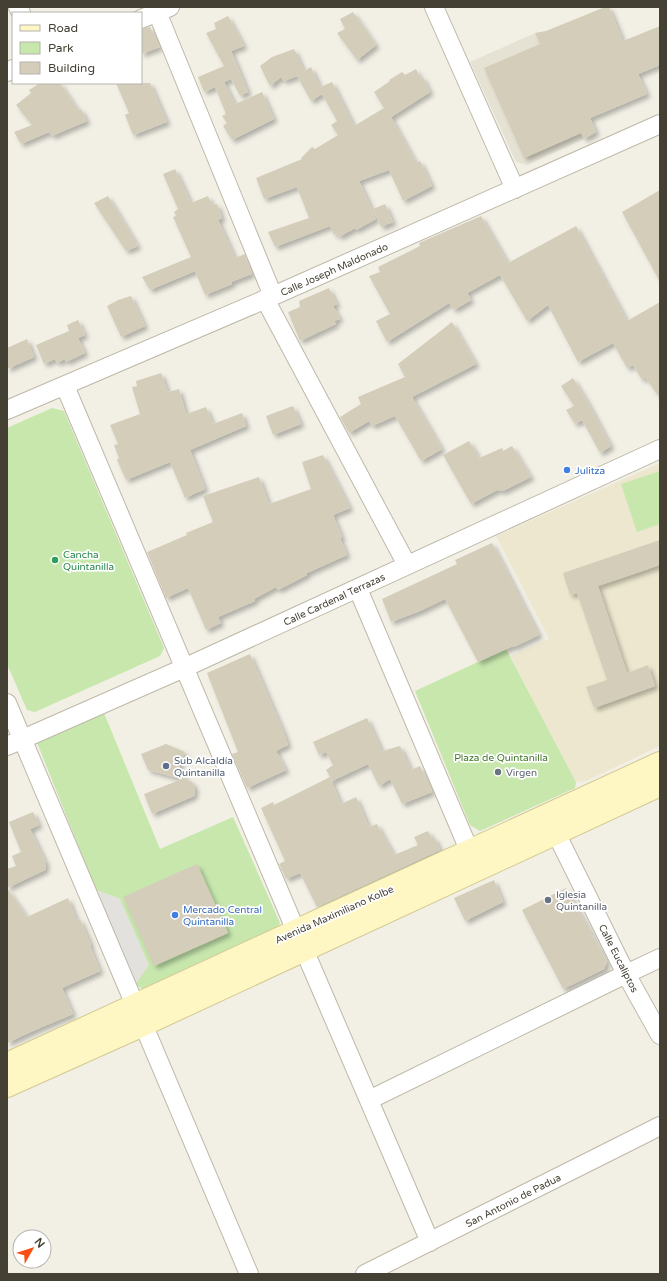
<svg xmlns="http://www.w3.org/2000/svg" width="667" height="1281" font-family="'Varela Round',sans-serif">
  <style>
    .residential { fill: #e6e2d3 }
    .education { fill: #ece7ce }
    .green { fill: #c7e7ad }
    .parking { fill: #e3e1dd }
    .building { fill: #d4cdba; filter: url(#shadow) }
    .lines { fill: none; stroke-linecap: round; stroke-linejoin: round }
    .minor-casing { stroke: #beb8a7; stroke-width: 20 }
    .secondary-casing { stroke: #d3c994; stroke-width: 24 }
    .minor { stroke: #fff; stroke-width: 18 }
    .secondary { stroke: #fef6c3; stroke-width: 22 }
    .shop-dot { fill: #3f7fe0; stroke: #fff; stroke-width: 1.5 }
    .leisure-dot { fill: #2e9e5b; stroke: #fff; stroke-width: 1.5 }
    .service-dot { fill: #5c6f8a; stroke: #fff; stroke-width: 1.5 }
    .worship-dot { fill: #6b7280; stroke: #fff; stroke-width: 1.5 }
    .labels { text-anchor: middle; stroke-width: 3.5; stroke-linejoin: round; paint-order: stroke }
    .street-label { font-size: 10px; fill: #454034; stroke: #fff }
    .shop-label { font-size: 10px; fill: #366cbe; stroke: #fff; text-anchor: start }
    .leisure-label { font-size: 10px; fill: #27864d; stroke: #fff; text-anchor: start }
    .park-label { font-size: 10px; fill: #3d7628; stroke: #fff }
    .service-label { font-size: 10px; fill: #4e5e75; stroke: #fff; text-anchor: start }
    .worship-label { font-size: 10px; fill: #5b616d; stroke: #fff; text-anchor: start }
  </style>
  <defs>
    <filter id="shadow"><feDropShadow dx="3.5" dy="3.5" stdDeviation="2" flood-color="#0004"/></filter>
  </defs>
  <rect width="100%" height="100%" fill="#f2f0e5"/>
  <path class="residential" d="M535,33L584,139L527,165L516,162L470,62Z"/>
  <path class="education" d="M660,463V746L586,781L576,782L510,656L549,639L496,536Z"/>
  <path class="green" d="M52,408L64,411L164,648L160,656L35,712L27,710L7,664V428Z
    M660,471V524L637,532L621,484Z
    M506,649L576,782L575,788L480,831L470,825L415,691Z
    M104,713L160,849L233,817L280,923L275,935L147,991L135,985L120,899L96,890L36,740Z"/>
  <path class="parking" d="M96,890L120,899L149,965L135,985Z"/>
  <path class="building" d="M605,7H609L623,41L660,26V65L638,74L647,94L590,118L596,132L584,139L581,133L524,158L484,68L540,44L535,33L546,31Z
    M353,12L376,45L357,60L337,33L345,29L340,19Z
    M228,16L244,46L231,51L248,92L240,96L231,79L224,82L235,104L262,92L274,119L232,140L223,126L227,123L222,116L226,114L215,87L204,92L198,77L224,66L206,33L216,29L214,23Z
    M150,27L160,47L141,54V29Z
    M294,49L304,71L311,67L320,87L332,82L354,126L384,108L374,92L390,81L389,80L402,72L405,75L416,69L420,78L423,77L430,92L391,117L416,163L420,161L432,186L403,201L389,170L359,181L376,219L356,230L355,228L339,237L337,233L334,235L330,226L275,247L268,232L309,218L297,187L264,199L256,178L302,159L301,158L312,147L315,149L338,135L331,125L337,121L322,94L311,101L297,76L284,81L281,77L270,86L260,66L272,57Z
    M40,83H60L78,110L81,109L87,121L52,136L49,132L21,144L14,132L32,125L16,105L31,93L29,90Z
    M116,83H150L167,122L133,135L125,115L129,113Z
    M175,169L191,203L208,196L212,205L217,204L222,218L218,220L235,258L245,254L252,274L231,282L232,284L205,295L195,271L150,290L142,277L191,257L173,217L176,216L174,212L178,209L163,174Z
    M660,190V282L622,212Z
    M108,196L138,246L126,251L94,203Z
    M385,204L393,222L381,227L373,209Z
    M481,216L508,263L576,226L627,321L660,302V398L645,377L642,380L633,365L627,368L613,343L578,362L548,305L527,321L500,275L467,293L471,300L454,310L449,303L387,342L376,321L390,314L369,276L380,272L378,267L420,246L419,243Z
    M329,288L337,304L333,306L340,319L334,321L336,324L300,341L288,312L300,307L299,301Z
    M131,296L145,326L121,337L107,306L118,300Z
    M78,320L85,335L78,338L85,353L66,362L65,359L57,363L55,359L44,364L36,345L69,331L67,325Z
    M452,322L476,364L412,397L442,449L421,461L395,416L372,426L369,421L349,433L340,417L361,404L358,397L405,377L398,364Z
    M27,339L34,357L7,369V348Z
    M161,373L168,392L179,389L186,414L206,407L213,424L242,413L246,426L190,450L205,489L185,498L170,462L126,480L117,460L119,458L114,445L118,444L110,425L140,414L132,387L137,386L136,381Z
    M573,378L587,401L611,446L600,453L582,420L575,424L566,410L574,406L561,386Z
    M293,406L301,424L273,435L266,416Z
    M469,441L479,458L502,448L503,451L512,446L531,477L503,491L497,490L471,504L443,455Z
    M323,455L350,508L333,515L342,537L340,538L347,555L307,573V575L278,590L276,587L254,599L255,601L218,617L221,623L206,630L188,588L166,598L147,552L187,535L186,533L213,522L203,496L259,477L269,504L311,489L302,462Z
    M660,540V565L598,586L627,673L648,665L655,686L594,708L586,687L607,680L577,593L570,595L563,573Z
    M492,543L539,635L514,647L513,646L478,662L445,599L420,611L391,622L382,599L457,564L455,560Z
    M250,654L284,733L288,745L276,751L286,770L247,788L232,754L238,752L207,673Z
    M367,718L382,751L400,746L411,770L420,766L432,792L402,804L390,779L379,786L368,764L332,781L330,778L341,804L356,797L369,827L377,824L394,855L418,845L414,837L428,831L432,838H435L440,850L317,907L300,873L286,879L279,864L285,861L261,808L273,802L274,805L330,777L326,770L333,765L326,752L319,755L313,742Z
    M166,744L185,752L179,766L185,778L192,782L195,788L194,796L152,814L144,794L182,779L148,770L141,754Z
    M33,812L39,825L30,829L46,863L45,870L7,888V869L16,866L12,856L21,852L9,822Z
    M197,864L228,933L154,966L123,897Z
    M494,880L503,902L465,921L454,898Z
    M7,888L27,917L68,898L77,921L80,919L91,945L90,946L100,971L62,988L73,1014L35,1030L7,1043Z
    M566,888L607,962L604,969L563,989L522,910Z"/>
  <g class="lines">
    <defs>
      <path id="minor" d="M18,7L21,13
        M434,7L515,189
        M157,12L273,296
        M141,19L170,7
        M7,72L13,69
        M265,299L407,565
        M65,386L296,931L430,1242
        M7,410L273,296L660,124
        M358,589L475,864
        M7,703L249,1274
        M7,746L184,668L660,449
        M550,821L626,974L660,1035
        M369,1100L626,974L660,958
        M365,1274L660,1126"/>
      <path id="secondary" d="M7,1064C224,962 443,865 660,763
        M7,1086L143,1025L660,785"/>
    </defs>
    <use href="#minor" class="minor-casing"/>
    <use href="#secondary" class="secondary-casing"/>
    <use href="#minor" class="minor"/>
    <use href="#secondary" class="secondary"/>
  </g>
  <g class="shop-dot">
    <circle cx="567" cy="470" r="4"/>
    <circle cx="175" cy="915" r="4"/>
  </g>
  <circle class="leisure-dot" cx="55" cy="560" r="4"/>
  <circle class="service-dot" cx="166" cy="766" r="4"/>
  <g class="worship-dot">
    <circle cx="498" cy="772" r="4"/>
    <circle cx="548" cy="900" r="4"/>
  </g>
  <g class="labels">
    <g class="street-label">
      <text transform="translate(334 269) rotate(-24)" y="4">Calle Joseph Maldonado</text>
      <text transform="translate(334 599) rotate(-25)" y="4">Calle Cardenal Terrazas</text>
      <text transform="translate(334 914) rotate(-24)" y="4">Avenida Maximiliano Kolbe</text>
      <text transform="translate(619 958) rotate(63)" y="4">Calle Eucaliptos</text>
      <text transform="translate(513 1200) rotate(-27)" y="4">San Antonio de Padua</text>
    </g>
    <g class="shop-label">
      <text x="575" y="474">Julitza</text>
      <text x="183" y="913">Mercado Central<tspan x="183" dy="12">Quintanilla</tspan></text>
    </g>
    <g class="leisure-label">
      <text x="63" y="558">Cancha<tspan x="63" dy="12">Quintanilla</tspan></text>
    </g>
    <g class="park-label">
      <text x="501" y="761">Plaza de Quintanilla</text>
    </g>
    <g class="service-label">
      <text x="174" y="764">Sub Alcaldía<tspan x="174" dy="12">Quintanilla</tspan></text>
    </g>
    <g class="worship-label">
      <text x="506" y="776">Virgen</text>
      <text x="556" y="898">Iglesia<tspan x="556" dy="12">Quintanilla</tspan></text>
    </g>
  </g>
  <rect width="667" height="1281" fill="none" stroke="#454034" stroke-width="16"/>
  <rect x="12" y="12" width="130" height="72" fill="#ffffff" stroke="#b5b3ae"/>
  <rect x="20" y="25" width="20" height="6" fill="#fef6c3" stroke="#b5b3ae"/>
  <text x="48" y="32" font-size="12" fill="#454034">Road</text>
  <rect x="20" y="42" width="20" height="12" fill="#c7e7ad" stroke="#b5b3ae"/>
  <text x="48" y="52" font-size="12" fill="#454034">Park</text>
  <rect x="20" y="62" width="20" height="12" fill="#d4cdba" stroke="#b5b3ae"/>
  <text x="48" y="72" font-size="12" fill="#454034">Building</text>
  <g transform="translate(32 1249) rotate(51)"><circle r="19" fill="#ffffff" stroke="#b5b3ae"/>
  <path d="M0-3L7 15L0 10L-7 15Z" fill="#fa4f14"/>
  <text y="-6" font-size="11" font-weight="bold" text-anchor="middle" fill="#454034">N</text>
  </g>
</svg>
